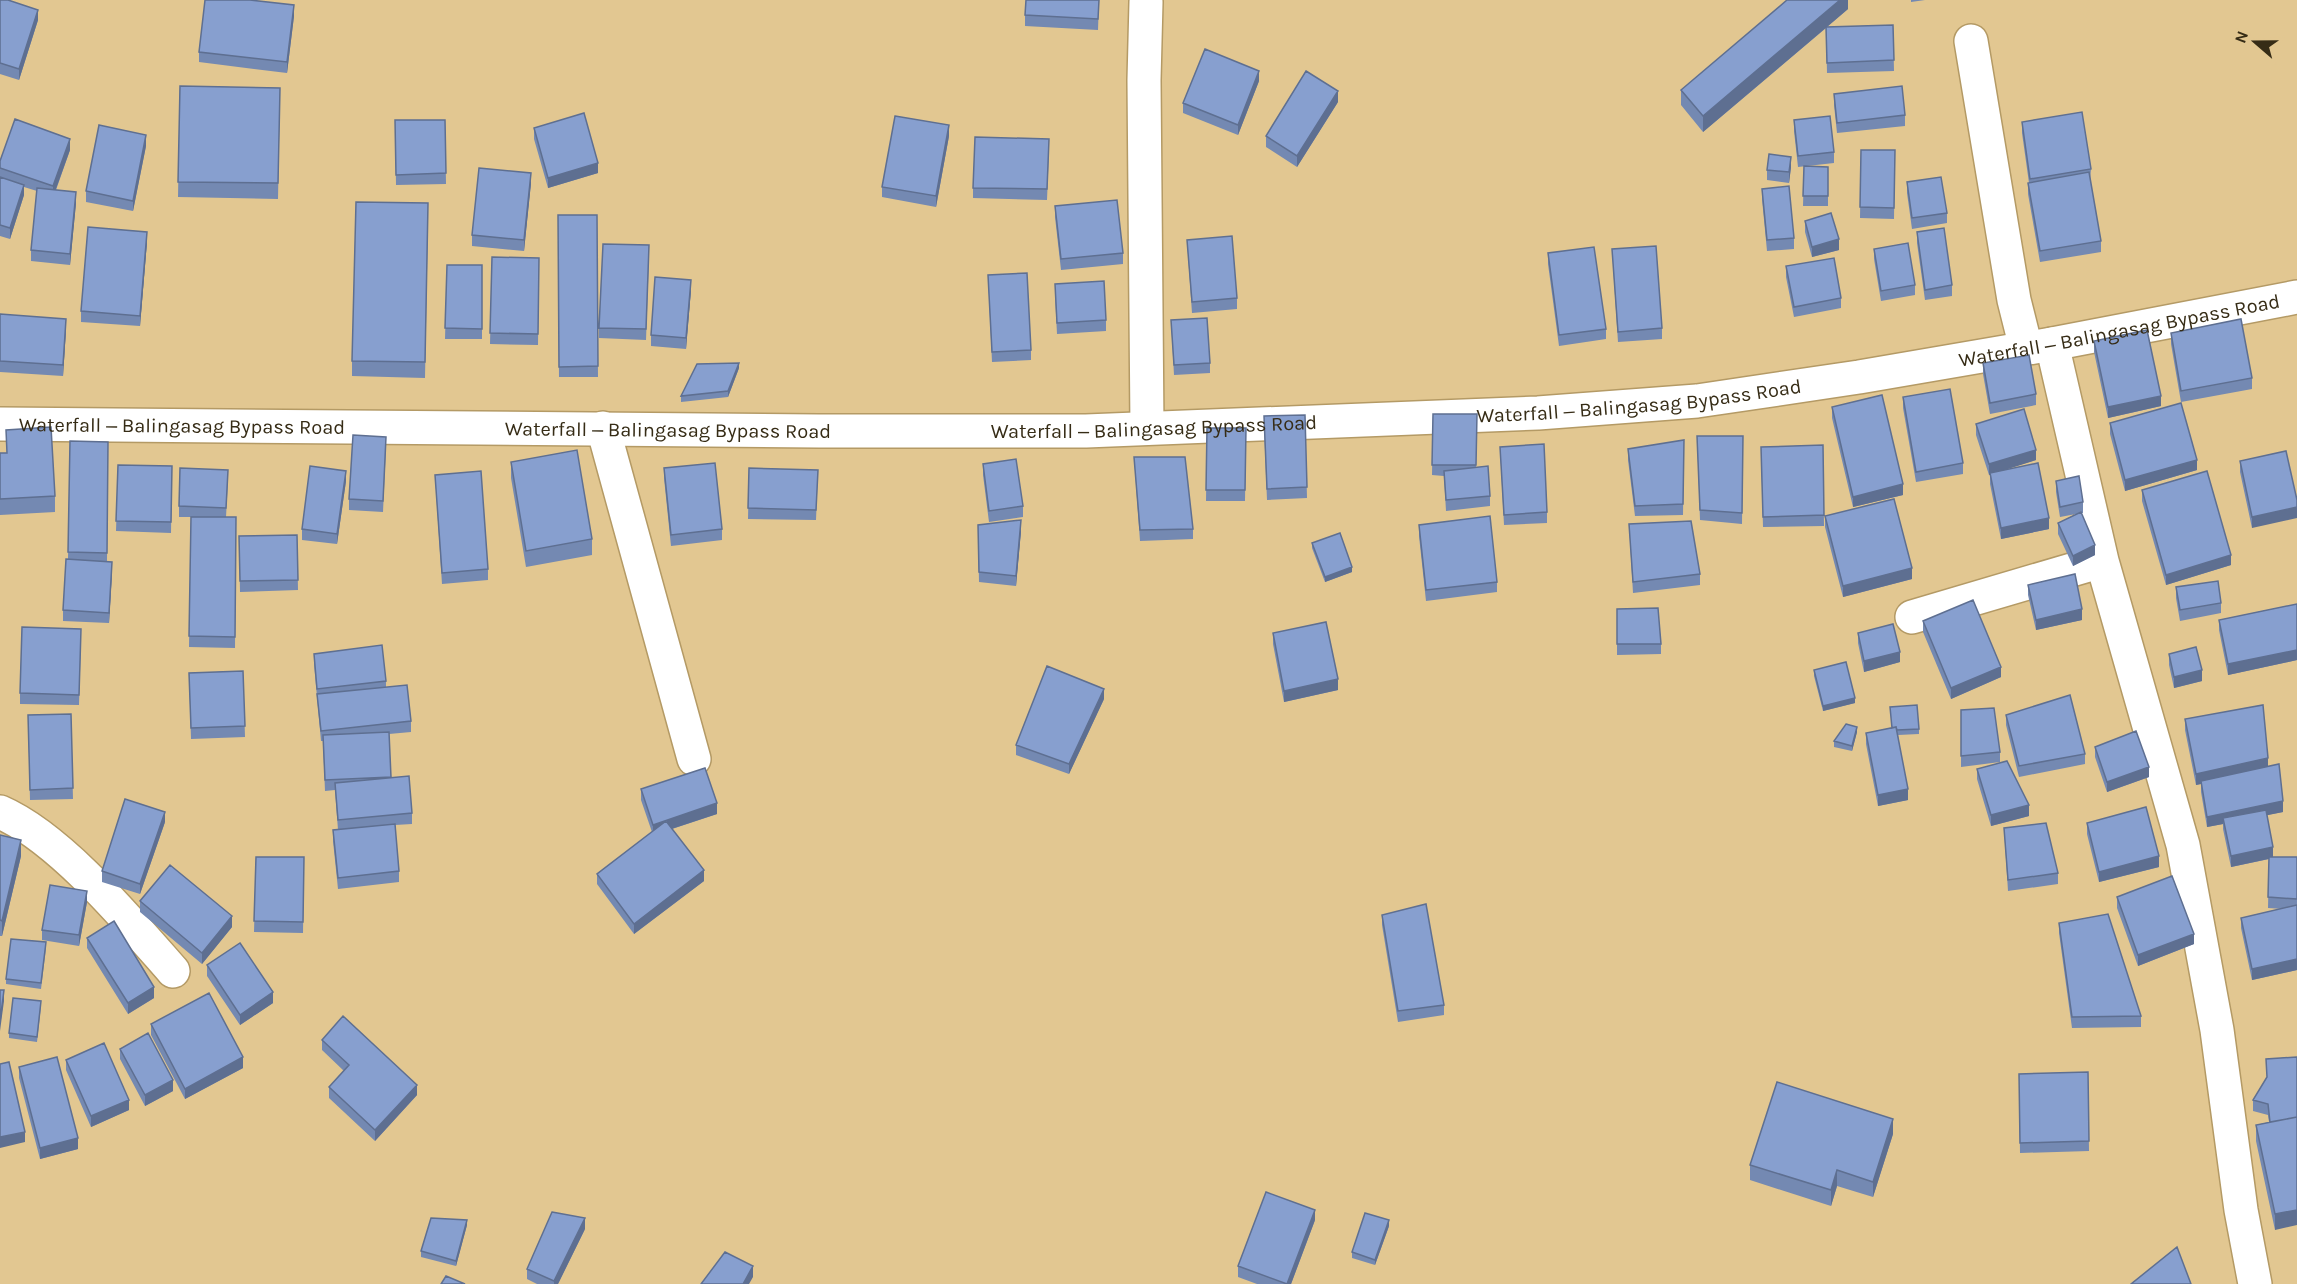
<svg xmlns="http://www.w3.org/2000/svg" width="2297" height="1284" font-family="Karla,sans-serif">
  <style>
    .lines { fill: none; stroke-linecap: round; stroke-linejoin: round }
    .minor-casing { stroke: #b49a65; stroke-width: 36 }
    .major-casing { stroke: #b49a65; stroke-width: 36 }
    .minor { stroke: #fff; stroke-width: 33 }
    .major { stroke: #fff; stroke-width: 33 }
    .wall { fill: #7489b2 }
    .shaded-wall { fill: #5e6f91 }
    .building { fill: #879fcf; stroke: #5e6f91; stroke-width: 1.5 }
    .labels { text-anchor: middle; stroke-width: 5; stroke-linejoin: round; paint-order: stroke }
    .street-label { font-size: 20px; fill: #362c16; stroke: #e2c791 }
  </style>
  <rect width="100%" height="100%" fill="#e2c791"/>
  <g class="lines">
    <defs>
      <path id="minor" d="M1146,2L1144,80L1147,428
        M1971,41L2014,300L2026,348
        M2052,344L2102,561L2183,845L2217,1030L2241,1210L2255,1284
        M603,428L694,759
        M1912,617L2102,561
        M0,812C60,838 129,921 173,971"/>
      <g id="major">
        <path id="s1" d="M0,424L819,431H1086L1538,413L1697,401L1859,377L2052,344L2297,297"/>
      </g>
    </defs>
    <use href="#minor" class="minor-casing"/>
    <use href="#major" class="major-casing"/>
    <use href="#minor" class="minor"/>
    <use href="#major" class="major"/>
  </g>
  <path class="wall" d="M0,0L38,20L19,80L0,74Z
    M1099,0L1098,30L1025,26V15Z
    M1848,0V9L1827,27L1893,25L1894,71L1827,73L1826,28L1703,132L1681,105V90Z
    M1911,0H1925L1911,2Z
    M294,16L287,73L199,62V52Z
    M1259,81L1238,135L1183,113V103Z
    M180,86L280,88L278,199L178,197Z
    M1834,94L1905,115V126L1837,133L1834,105Z
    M1338,102L1297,167L1266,147V136Z
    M395,120H445L446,184L396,185Z
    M1794,120L1834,152V163L1798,167L1794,131Z
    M2022,122L2091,169L2090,180L2101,241V252L2040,262L2028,194V183H2029L2022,133Z
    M534,128L598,173L548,188L534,139Z
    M949,136L936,207L882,197V187Z
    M146,146L133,211L86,202V191Z
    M1049,149L1047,200L973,198V188Z
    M70,150L56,190L76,203L70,265L31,261V250L37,191L24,187V195L10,239L0,236V161Z
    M1861,150H1895L1894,219L1860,218Z
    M1804,166L1828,167V206H1803Z
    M1791,167L1789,183L1767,180V170Z
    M1907,182L1947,213V223L1912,229L1907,193Z
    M531,183L524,251L472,246V235Z
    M1762,189L1794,238V249L1767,251L1762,199Z
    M1055,206L1123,253V264L1061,270L1055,217Z
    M558,215H597L598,377H559Z
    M428,219L425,378L352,376V361Z
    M1805,221L1839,250L1812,257L1805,232Z
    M1917,232L1952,285V296L1925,300L1917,243Z
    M1187,240L1237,298V309L1192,313Z
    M147,242L140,326L81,322V311Z
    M1612,249L1662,328V339L1618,342Z
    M1874,249L1915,285V295L1881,301L1874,259Z
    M1548,253L1606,329V339L1559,346L1548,264Z
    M649,256L646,340L599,338V328Z
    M492,257L539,258L538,345L490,344Z
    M447,265H482V339H445Z
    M1786,266L1841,298V308L1794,317L1786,277Z
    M988,275L1031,350V360L992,362Z
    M691,290L686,349L651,346V335Z
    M1055,295L1106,320V331L1057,334Z
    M0,314L66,329L63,376L0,372Z
    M1171,320L1210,363V373L1174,375Z
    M2171,333L2252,378V389L2181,402L2171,344Z
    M2094,341L2161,406L2108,418L2094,352Z
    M1983,363L2036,394V405L1990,414L1983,374Z
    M739,368L728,397L681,402V396Z
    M1903,397L1963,463V474L1916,482L1903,408Z
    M1832,407L1903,495L1853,507L1832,418Z
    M1433,414H1477L1476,467L1490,496V506L1446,511L1444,476L1432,475Z
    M1305,415L1307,498L1267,500L1264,427Z
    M2110,423L2197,470L2125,491L2110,434Z
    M1976,424L2036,460L2000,471L2049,529L2001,539L1990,484V474L1989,475L1976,435Z
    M1207,428H1246L1245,501H1206Z
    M6,430L55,496V512L0,515V453H7Z
    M1697,436H1743L1742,524L1700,520Z
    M1684,440L1683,515L1635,516L1628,460V449Z
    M70,441L108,442L107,561L112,572L109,623L63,621V610L68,559Z
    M1823,445L1824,526L1763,527L1761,447Z
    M386,447L383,512L349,510V499Z
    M1500,447L1547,512V523L1504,525Z
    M2286,451L2252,528L2240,472V461Z
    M1134,457L1193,529V539L1140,541Z
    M511,462L592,539V555L526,567L511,478Z
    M983,464L1023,506V517L989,522L983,475Z
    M118,465L172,466L171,533L116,531Z
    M664,468L722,529V540L671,546L664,478Z
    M749,468L818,470L816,520L748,519Z
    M435,475L488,569V580L442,584Z
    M228,480L226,517H236L235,648L189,647L191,517H179V506Z
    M346,481L337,544L302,540V529Z
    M2056,481L2083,502V513H2081L2095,555L2073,566L2058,534V523L2076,514L2060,517L2056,492Z
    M2142,490L2231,565L2166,585L2142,501Z
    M1825,516L1912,579L1843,597L1825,527Z
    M1629,524L1700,574V585L1633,593Z
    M978,525L1021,531L1016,586L979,582Z
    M1419,525L1497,582V592L1426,601L1419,536Z
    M297,535L298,590L240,592L239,536Z
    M1312,543L1352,572L1325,582L1312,548Z
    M2028,585L2082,620L2036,630L2028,595Z
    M2176,587L2221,603V613L2180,621L2176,598Z
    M2297,604V660L2228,675L2219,630V620Z
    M1617,609L1661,644V654L1617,655Z
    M1923,621L2001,677L1951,699L1923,632Z
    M1273,633L1338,690L1284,702L1273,644Z
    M1858,633L1900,662L1864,672L1858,643Z
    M81,639L79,705L20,704V693Z
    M314,654L386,681V687L411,721V732L389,734L391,778L412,813V824L395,825L399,871V882L338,889L333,841V830H338L335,790L325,791L323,741H321L314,664Z
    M2169,654L2202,681L2174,688L2169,665Z
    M1814,670L1855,703L1823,711L1814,676Z
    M243,671L245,737L191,739L189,673Z
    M1104,699L1069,774L1016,755V745Z
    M1961,710L2000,752V762L1961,767Z
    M71,714L73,799L30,800L28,715Z
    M2006,715L2085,754V764L2019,777L2006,725Z
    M2185,719L2268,767L2283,812L2267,815L2273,857H2297V970L2252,980L2241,928V918L2283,909L2268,908L2269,859L2231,867L2223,829V824L2207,827L2201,792V784L2196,785L2185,730Z
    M1891,728L1919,729V734L1898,735L1908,800L1878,806L1866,744V733Z
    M1857,732L1852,751L1834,747V741Z
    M2095,747L2149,777L2107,792L2095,757Z
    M1977,769L2029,816L1991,826L1977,779Z
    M641,789L717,814L672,829L704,881L634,934L597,884V874L652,832L641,800Z
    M165,822L140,894L102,882V871Z
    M2087,823L2159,867L2099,882L2087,834Z
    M2004,828L2058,873V884L2008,891Z
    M0,835L21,856L2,936H0Z
    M256,857H304L303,933L254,932Z
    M2117,897L2194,944L2138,966L2117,908Z
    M140,901L232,927L202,964L140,912Z
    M87,902L79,946L42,940V930Z
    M1382,915L1444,1005V1015L1398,1022L1382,925Z
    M2059,923L2141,1016V1027L2072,1028L2059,933Z
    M87,938L154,998L128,1014L87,948Z
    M46,948L41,989L6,984V979Z
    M207,965L273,1003L240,1025L207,976Z
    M41,1006L37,1042L9,1038V1033Z
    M151,1024L243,1068L185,1099L151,1035Z
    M322,1040L417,1095L375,1141L329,1098V1087L344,1071L322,1050Z
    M120,1049L173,1091L145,1106L120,1059Z
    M2297,1057L2275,1230L2256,1141V1125L2269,1122L2268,1115L2253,1111V1100L2267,1078L2266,1059Z
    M66,1060L129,1110L91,1127L66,1070Z
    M19,1067L78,1149L40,1159L19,1078Z
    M2088,1072L2089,1151L2020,1153L2019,1074Z
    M1893,1134L1873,1197L1837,1186L1831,1206L1750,1180V1165Z
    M1315,1220L1291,1284H1257L1238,1277V1266Z
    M467,1225L456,1266L421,1257V1251Z
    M1389,1226L1375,1265L1352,1258V1252Z
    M585,1229L558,1284H537L527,1279V1269Z"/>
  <path class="shaded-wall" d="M1840,0H1848V9L1703,132V116Z
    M294,5V16L287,73V62Z
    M38,10V20L19,80V69Z
    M1259,71V81L1238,135V125Z
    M1338,91V102L1297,167V156Z
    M949,125V136L936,207V196Z
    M146,135V146L133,211V201Z
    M70,139V150L53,197V186Z
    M1791,157V167L1789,183V172Z
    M598,163V173L548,188V178Z
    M531,173V183L524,251V240Z
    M24,185V195L10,239V228Z
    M76,192V203L70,265V254Z
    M147,232V242L140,326V316Z
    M1839,239V250L1812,257V247Z
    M691,280V290L686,349V338Z
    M66,319V329L63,376V365Z
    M739,363V368L728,397V391Z
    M2161,396V406L2108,418V407Z
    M2036,450V460L1989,475V464Z
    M2197,460V470L2125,491V480Z
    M346,471V481L337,544V534Z
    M1903,484V495L1853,507V497Z
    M2297,507V518L2252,528V517Z
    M2049,518V529L2001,539V528Z
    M1021,520V531L1016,586V576Z
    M2095,545V555L2073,566V556Z
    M2231,555V565L2166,585V575Z
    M112,562V572L109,623V613Z
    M1352,567V572L1325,582V577Z
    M1912,568V579L1843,597V586Z
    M2082,609V620L2036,630V620Z
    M2297,650V660L2228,675V664Z
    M1900,652V662L1864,672V661Z
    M2001,667V677L1951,699V688Z
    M2202,670V681L2174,688V677Z
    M1338,679V690L1284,702V691Z
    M1104,689V699L1069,774V764Z
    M1855,698V703L1823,711V706Z
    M1857,727V732L1852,751V746Z
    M2268,758V769L2196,785V774Z
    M2149,767V777L2107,792V782Z
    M1908,789V800L1878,806V795Z
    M2283,801V812L2224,824L2223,818V824L2207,827V817Z
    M717,803V814L653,835V825Z
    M2029,805V816L1991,826V815Z
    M165,812V822L140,894V884Z
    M21,840V856L2,936V921Z
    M2273,847V858L2231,867V856Z
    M2159,856V867L2099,882V872Z
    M704,870V881L634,934V924Z
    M87,891V902L79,946V935Z
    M232,916V927L202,964V953Z
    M2194,934V944L2138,966V955Z
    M2297,959V970L2252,980V969Z
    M154,987V998L128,1014V1003Z
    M4,990V1001L0,1031V1021Z
    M273,992V1003L240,1025V1015Z
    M243,1057V1068L185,1099V1089Z
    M173,1080V1091L145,1106V1095Z
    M417,1085V1095L375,1141V1130Z
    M129,1100V1110L91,1127V1116Z
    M1893,1119V1134L1873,1197V1182Z
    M25,1132V1142L0,1148V1137Z
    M78,1138V1149L40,1159V1148Z
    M1837,1170V1186L1831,1206V1190Z
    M1315,1210V1220L1291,1284H1287Z
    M2297,1210V1225L2275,1230V1214Z
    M585,1218V1229L558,1284H554V1281Z
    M467,1220V1225L456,1266V1261Z
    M1389,1220V1226L1375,1265V1260Z
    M753,1266V1277L749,1284H743Z"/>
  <path class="building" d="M0,0H8L38,10L19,69L0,63Z
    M205,0H250L294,5L287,62L199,52Z
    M1026,0H1099L1098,19L1025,15Z
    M1787,0H1840L1703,116L1681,90Z
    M1893,25L1894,60L1827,63L1826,27Z
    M1205,49L1259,71L1238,125L1183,103Z
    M1306,71L1338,91L1297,156L1266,136Z
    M180,86L280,88L278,183L178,182Z
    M1902,86L1905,115L1837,123L1834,94Z
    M2082,112L2091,169L2030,179L2022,122Z
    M584,113L598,163L548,178L534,128Z
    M895,116L949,125L936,196L882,187Z
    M1830,116L1834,152L1798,156L1794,120Z
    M15,119L70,139L53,186L0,168V161Z
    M395,120H445L446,173L396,175Z
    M99,125L146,135L133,201L86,191Z
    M975,137L1049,139L1047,189L973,188Z
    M1861,150H1895L1894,208L1860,207Z
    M1769,154L1791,157L1789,172L1767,170Z
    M1804,166L1828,167V196H1803Z
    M479,168L531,173L524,240L472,235Z
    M2089,172L2101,241L2040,251L2028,183Z
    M0,177L24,185L10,228L0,225Z
    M1941,177L1947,213L1912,218L1907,182Z
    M1789,186L1794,238L1767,240L1762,189Z
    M37,188L76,192L70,254L31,250Z
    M1117,200L1123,253L1061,259L1055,206Z
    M356,202L428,203L425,362L352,361Z
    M1831,213L1839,239L1812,247L1805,221Z
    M558,215H597L598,366L559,367Z
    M88,227L147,232L140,316L81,311Z
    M1944,228L1952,285L1925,290L1917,232Z
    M1232,236L1237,298L1192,302L1187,240Z
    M1908,243L1915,285L1881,291L1874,249Z
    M603,244L649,245L646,329L599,328Z
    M1656,246L1662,328L1618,332L1612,249Z
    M1594,247L1606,329L1559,335L1548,253Z
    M492,257L539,258L538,334L490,333Z
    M1834,258L1841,298L1794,307L1786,266Z
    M447,265H482V329L445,328Z
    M1027,273L1031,350L992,352L988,275Z
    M655,277L691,280L686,338L651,335Z
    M1104,281L1106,320L1057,323L1055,284Z
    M0,314L66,319L63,365L0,361Z
    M1207,318L1210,363L1174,365L1171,320Z
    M2241,319L2252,378L2181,391L2171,333Z
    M2147,330L2161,396L2108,407L2094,341Z
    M2029,355L2036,394L1990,403L1983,363Z
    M739,363L728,391L681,396L697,364Z
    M1950,389L1963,463L1916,472L1903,397Z
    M1882,395L1903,484L1853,497L1832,407Z
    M2181,403L2197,460L2125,480L2110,423Z
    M2024,409L2036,450L1989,464L1976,424Z
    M1433,414H1477L1476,465H1432Z
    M1305,415L1307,487L1267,489L1264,416Z
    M51,427L55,496L0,499V453H7L6,430Z
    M1207,428H1246L1245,490H1206Z
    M353,435L386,437L383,501L349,499Z
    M1697,436H1743L1742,513L1700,510Z
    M1684,440L1683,504L1635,506L1628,449Z
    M70,441L108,442L107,553L68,552Z
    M1544,444L1547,512L1504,515L1500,447Z
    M1823,445L1824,515L1763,517L1761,447Z
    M577,450L592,539L526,551L511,462Z
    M2286,451L2297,500V507L2252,517L2240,461Z
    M1134,457H1185L1193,529L1140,530Z
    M1016,459L1023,506L989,511L983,464Z
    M715,463L722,529L671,535L664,468Z
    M2038,463L2049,518L2001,528L1990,473Z
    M118,465L172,466L171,522L116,521Z
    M310,466L346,471L337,534L302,529Z
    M1488,466L1490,496L1446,500L1444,471Z
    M180,468L228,470L226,508L179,506Z
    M749,468L818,470L816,510L748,508Z
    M481,471L488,569L442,573L435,475Z
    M2207,471L2231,555L2166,575L2142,490Z
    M2079,476L2083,502L2060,507L2056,481Z
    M1894,499L1912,568L1843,586L1825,516Z
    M2081,512L2095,545L2073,556L2058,523Z
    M1490,516L1497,582L1426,590L1419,525Z
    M191,517H236L235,637L189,636Z
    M1021,520L1016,576L979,572L978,525Z
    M1691,521L1700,574L1633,582L1629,524Z
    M1340,533L1352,567L1325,577L1312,543Z
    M297,535L298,580L240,581L239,536Z
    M66,559L112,562L109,613L63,610Z
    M2075,574L2082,609L2036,620L2028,585Z
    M2218,581L2221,603L2180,610L2176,587Z
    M1973,600L2001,667L1951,688L1923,621Z
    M2297,604V650L2228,664L2219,620Z
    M1658,608L1661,644H1617V609Z
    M1326,622L1338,679L1284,691L1273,633Z
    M1893,624L1900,652L1864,661L1858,633Z
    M22,627L81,629L79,695L20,693Z
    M382,645L386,681L317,689L314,654Z
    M2196,647L2202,670L2174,677L2169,654Z
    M1846,662L1855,698L1823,706L1814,670Z
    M1047,666L1104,689L1069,764L1016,745Z
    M243,671L245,726L191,728L189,673Z
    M407,685L411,721L321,731L317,694Z
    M2070,695L2085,754L2019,766L2006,715Z
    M1917,705L1919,729L1897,730L1896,727L1892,728L1890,707Z
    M2263,705L2268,758L2196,774L2185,719Z
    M1994,708L2000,752L1961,756V710Z
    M71,714L73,788L30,790L28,715Z
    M1846,724L1857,727L1852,746L1834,741Z
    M1896,727L1908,789L1878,795L1866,733Z
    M2136,731L2149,767L2107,782L2095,747Z
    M389,732L391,777L325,780L323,735Z
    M2007,761L2029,805L1991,815L1977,769Z
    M2279,764L2283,801L2207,817L2201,781Z
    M705,768L717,803L653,825L641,789Z
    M409,776L412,813L338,820L335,783Z
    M125,799L165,812L140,884L102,871Z
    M2146,807L2159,856L2099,872L2087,823Z
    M2266,810L2273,847L2231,856L2223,818Z
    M666,821L704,870L634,924L597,874Z
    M2046,823L2058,873L2008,880L2004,828Z
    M395,824L399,871L338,878L333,830Z
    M0,835L21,840L2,921L0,920Z
    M256,857H304L303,922L254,921Z
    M2269,857H2297V899L2268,897Z
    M170,865L232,916L202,953L140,901Z
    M2172,876L2194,934L2138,955L2117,897Z
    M50,885L87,891L79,935L42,930Z
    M1426,904L1444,1005L1398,1011L1382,915Z
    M2297,905V959L2252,969L2241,918Z
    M2108,914L2141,1016L2072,1017L2059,923Z
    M114,921L154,987L128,1003L87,938Z
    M11,939L46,942L41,983L6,979Z
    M240,943L273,992L240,1015L207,965Z
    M0,990H4L0,1021Z
    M209,993L243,1057L185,1089L151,1024Z
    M13,998L41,1001L37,1037L9,1033Z
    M343,1016L417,1085L375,1130L329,1087L349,1065L322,1040Z
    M148,1033L173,1080L145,1095L120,1049Z
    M104,1043L129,1100L91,1116L66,1060Z
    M57,1057L78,1138L40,1148L19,1067Z
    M2297,1057V1117L2270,1122L2268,1104L2253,1100L2267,1077L2266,1059Z
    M9,1062L25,1132L0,1137V1064Z
    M2088,1072L2089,1141L2020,1143L2019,1074Z
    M1777,1082L1893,1119L1873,1182L1837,1170L1831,1190L1750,1165Z
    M2297,1117V1210L2275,1214L2256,1125Z
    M1266,1192L1315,1210L1287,1284L1238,1266Z
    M552,1212L585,1218L554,1281L527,1269Z
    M1365,1213L1389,1220L1375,1260L1352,1252Z
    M431,1218L467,1220L456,1261L421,1251Z
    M2177,1247L2191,1284H2131Z
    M725,1252L753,1266L743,1284H701Z
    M446,1276L465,1284H441Z"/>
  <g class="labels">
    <g class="street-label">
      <text dy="7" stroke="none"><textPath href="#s1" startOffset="2126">Waterfall ‒ Balingasag Bypass Road</textPath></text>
      <text dy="7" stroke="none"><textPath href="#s1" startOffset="1640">Waterfall ‒ Balingasag Bypass Road</textPath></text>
      <text dy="7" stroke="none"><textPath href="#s1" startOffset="182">Waterfall ‒ Balingasag Bypass Road</textPath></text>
      <text dy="7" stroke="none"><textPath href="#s1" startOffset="1154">Waterfall ‒ Balingasag Bypass Road</textPath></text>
      <text dy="7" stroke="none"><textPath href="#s1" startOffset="668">Waterfall ‒ Balingasag Bypass Road</textPath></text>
    </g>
  </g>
  <g transform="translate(2255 42) rotate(290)" stroke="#e2c791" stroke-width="4.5" paint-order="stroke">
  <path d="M0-4.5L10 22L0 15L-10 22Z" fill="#362c16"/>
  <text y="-9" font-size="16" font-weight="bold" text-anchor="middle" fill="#362c16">N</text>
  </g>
</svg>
